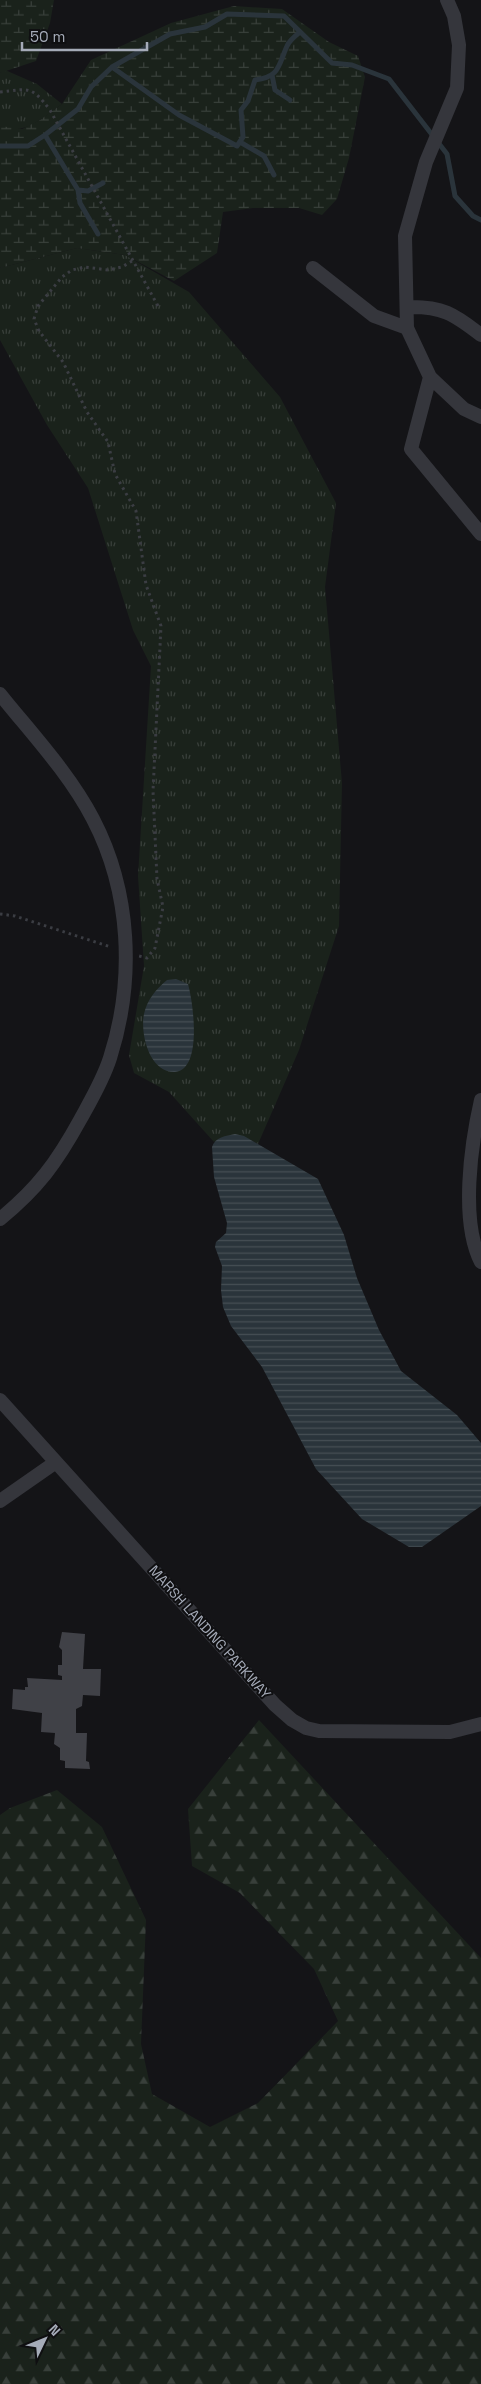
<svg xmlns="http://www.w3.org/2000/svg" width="481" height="2384" font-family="'Space Grotesk',sans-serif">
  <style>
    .grass { fill: url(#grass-tufts) }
    .forest { fill: url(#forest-firs) }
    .wetland { fill: url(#wetland-marsh) }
    .water { fill: url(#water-rules) }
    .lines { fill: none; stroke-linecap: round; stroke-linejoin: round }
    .stream { stroke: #2a343b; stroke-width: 5 }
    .building { fill: #404147 }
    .path { stroke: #3b3d43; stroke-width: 3; stroke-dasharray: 2.5 4; stroke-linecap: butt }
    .street { stroke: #35363c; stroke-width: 14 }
    .labels { text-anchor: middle; stroke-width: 4; stroke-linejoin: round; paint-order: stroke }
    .street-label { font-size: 14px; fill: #a5abb8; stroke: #0f0f11 }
  </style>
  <defs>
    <pattern id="grass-tufts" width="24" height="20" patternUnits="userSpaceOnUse" patternTransform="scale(1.25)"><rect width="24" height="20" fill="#1a221b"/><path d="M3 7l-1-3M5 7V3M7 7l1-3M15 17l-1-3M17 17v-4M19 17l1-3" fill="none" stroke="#383f3a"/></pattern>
    <pattern id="forest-firs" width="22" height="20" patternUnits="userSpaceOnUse" patternTransform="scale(1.25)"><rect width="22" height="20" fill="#1a221b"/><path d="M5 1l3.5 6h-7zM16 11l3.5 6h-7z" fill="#383f3a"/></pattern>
    <pattern id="wetland-marsh" width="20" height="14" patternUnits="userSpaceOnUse" patternTransform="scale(1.25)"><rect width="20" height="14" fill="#1a221b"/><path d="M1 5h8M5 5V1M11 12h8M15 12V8" fill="none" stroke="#383f3a"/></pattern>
    <pattern id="water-rules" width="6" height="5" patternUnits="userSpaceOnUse" patternTransform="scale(1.25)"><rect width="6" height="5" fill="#2a343b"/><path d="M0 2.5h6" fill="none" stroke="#464f55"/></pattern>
  </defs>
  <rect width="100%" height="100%" fill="#141417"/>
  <path class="grass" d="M5,70L37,84L62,104C44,117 23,137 0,126V73Z
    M77,248L125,255L189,292L280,397L336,503L325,587L342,783L339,926L299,1050L258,1144C243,1135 229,1132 214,1142L169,1092L134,1073L129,1055L144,966L138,876L151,666L133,630L88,488L47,425L0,340V268Z"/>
  <path class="forest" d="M259,1720L481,1958V2384H0V1815L10,1808L57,1790L102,1827L146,1920L141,2044L152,2094L210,2127L258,2103L338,2021L314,1969L240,1893L192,1866L188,1809Z"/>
  <path class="wetland" d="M0,0H54L50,23L36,61L0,73Z
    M234,6L282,9L329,42L358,56L365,77L349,158L337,199L322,215L299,208H253L223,212L217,253L174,281L125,255L77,248L0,268V126L22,129L40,120L62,104L91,60L171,23Z"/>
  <path class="water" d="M176,979L188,984C193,1001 203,1070 175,1072C149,1073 140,1033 144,1014C147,1000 156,989 167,980Z
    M235,1134L244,1136L318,1179L344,1235L357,1278L379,1330L401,1371L457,1415L481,1443V1506L422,1547H409L362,1519L316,1469L262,1367L231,1326L223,1307L221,1290L222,1266L215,1247L216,1242L226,1233L227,1223L214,1177L212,1147C215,1137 226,1136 235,1134Z"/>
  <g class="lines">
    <path class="stream" d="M112,67L179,115L237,146L243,137L241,110L248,101L255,80C280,77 278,66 287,46C289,41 295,36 300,32
      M272,75L275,90L290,100
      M45,135L78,190L80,203L98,234
      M240,142L264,156L274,175
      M0,146H28L45,135L78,109L91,87L112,67L170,34L205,27L227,14L284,16L332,63L352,65L389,79L447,154L455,196L473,216L481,220
      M78,190L88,191L103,183"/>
  </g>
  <path class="building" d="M62,1632L85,1634L83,1669H101L100,1696L83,1695L82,1706L76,1709V1733H87L86,1761L89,1762L90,1769L65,1768V1761L60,1760V1748L54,1744L55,1733L41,1732L42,1713L12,1709L13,1689L25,1690V1687H28L27,1678L62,1680V1676L58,1675V1665H62V1650L59,1647Z"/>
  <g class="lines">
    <path class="path" d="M0,92C29,89 31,85 50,110L158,306
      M132,261L122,267L108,270L85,267L72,270L62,277L38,306L34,319L39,331L63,362L87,412L108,442L115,474L136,511L146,585L161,626L153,791L157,879L163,907L155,948L147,958L139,956
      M0,914L15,916L111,947"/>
    <path class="street" d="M447,0L454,16L459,45L457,88L426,162L405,236L407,328L430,377L464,409L481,417
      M313,268L374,316L407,328
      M407,307C442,306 454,314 481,335
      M430,377L411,449L481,534
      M0,694C32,734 69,773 93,819C131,892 135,980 110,1058C103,1080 91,1100 80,1120C57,1162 38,1188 0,1219
      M481,1100C471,1144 460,1221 481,1262
      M0,1400L275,1705L292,1720L306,1728L319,1731L450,1732L481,1724
      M0,1501L56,1462"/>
  </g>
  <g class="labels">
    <g class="street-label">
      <text transform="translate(210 1632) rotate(48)" y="5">MARSH LANDING PARKWAY</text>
    </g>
  </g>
  <g transform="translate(45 2339) rotate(47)" stroke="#0f0f11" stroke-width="4" paint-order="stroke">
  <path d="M0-4L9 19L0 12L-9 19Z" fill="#a5abb8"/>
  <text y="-8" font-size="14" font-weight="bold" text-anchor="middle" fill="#a5abb8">N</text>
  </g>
  <path d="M22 42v8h125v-8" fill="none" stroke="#a5abb8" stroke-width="2.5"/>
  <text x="30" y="42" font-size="15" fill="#a5abb8" stroke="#0f0f11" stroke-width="4" paint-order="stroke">50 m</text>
</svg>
